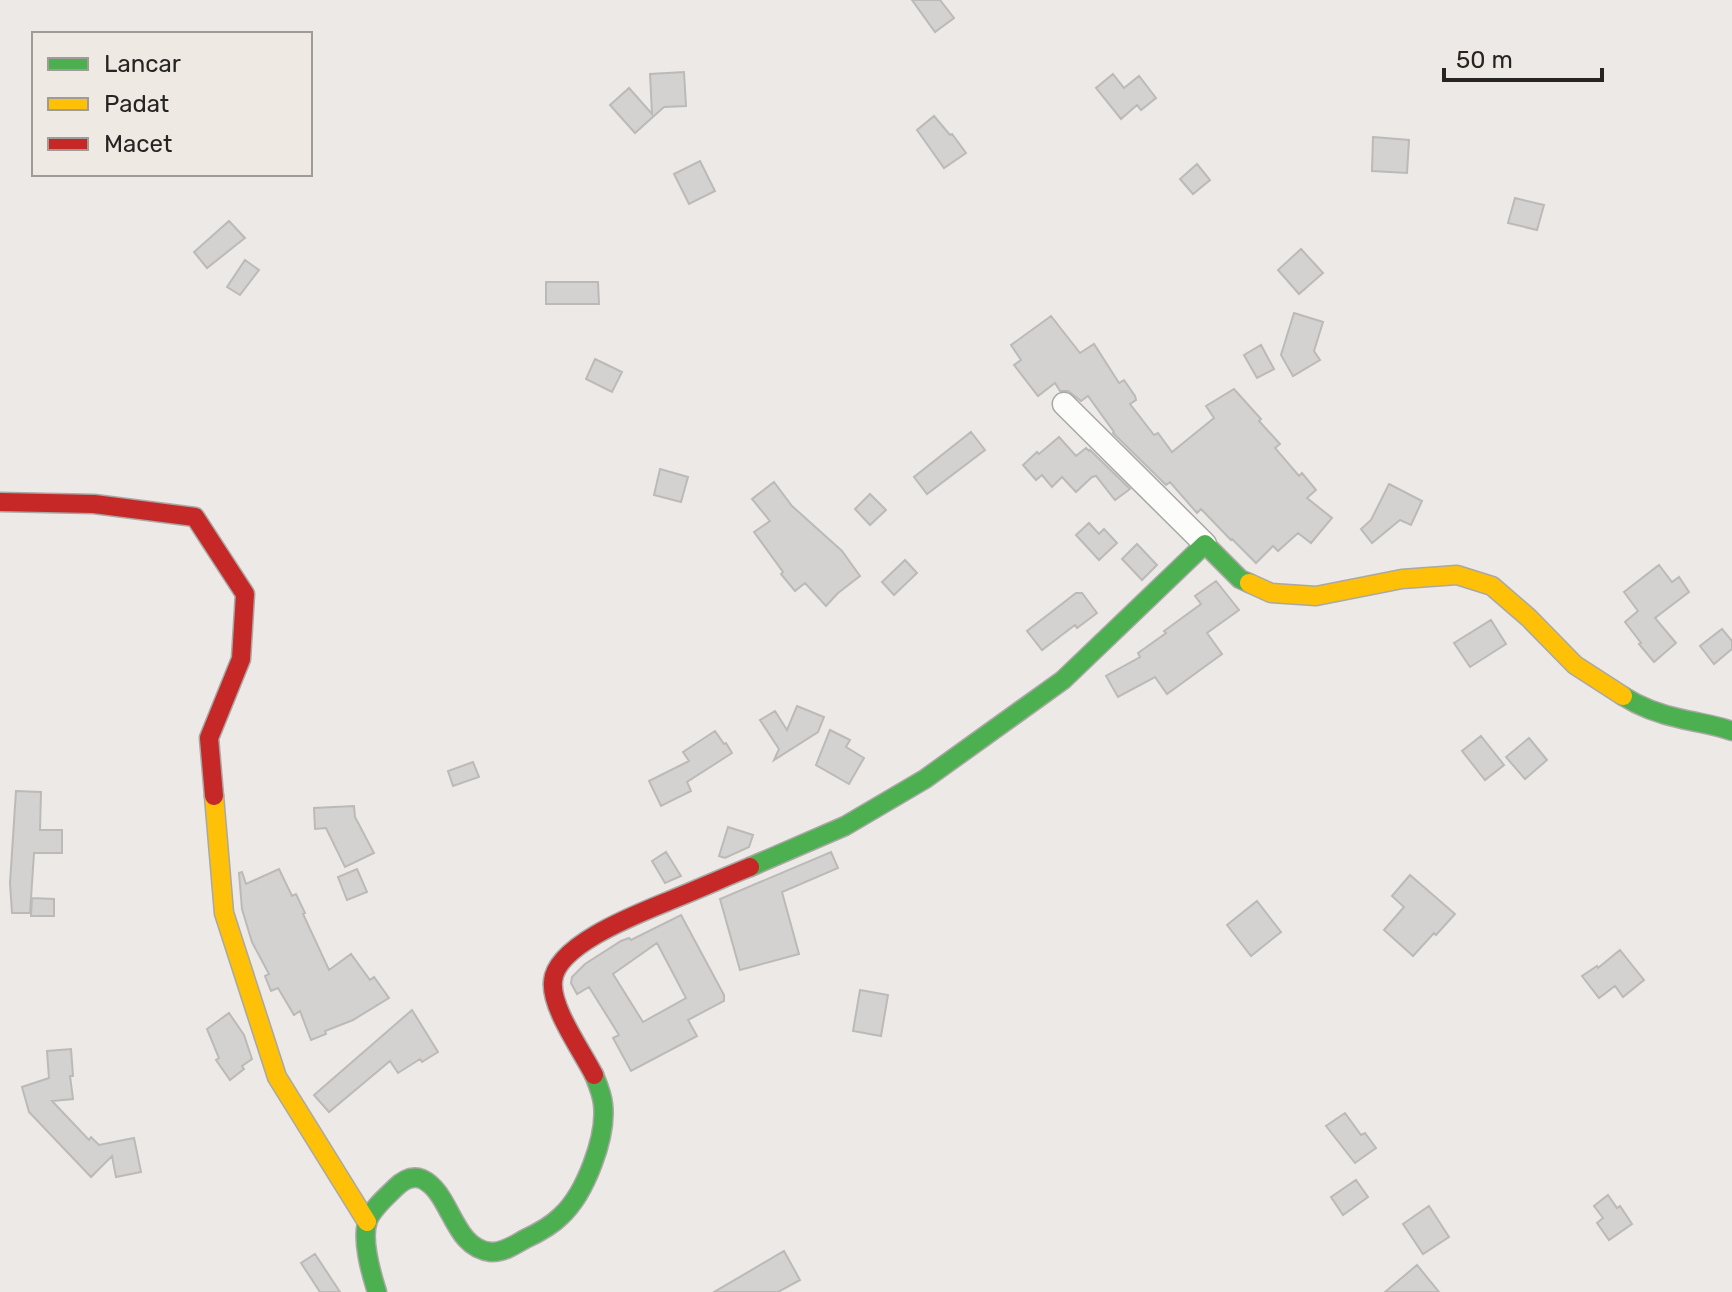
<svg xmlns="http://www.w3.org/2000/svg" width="1732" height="1292" font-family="Rubik,sans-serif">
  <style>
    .building { fill: #d4d2d0; stroke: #bcbab8; stroke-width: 2; fill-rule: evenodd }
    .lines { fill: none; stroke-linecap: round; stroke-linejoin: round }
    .street-casing { stroke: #a9a8a5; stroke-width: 25 }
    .fast-casing { stroke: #a9a8a5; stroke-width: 21 }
    .slow-casing { stroke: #a9a8a5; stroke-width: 21 }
    .jam-casing { stroke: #a9a8a5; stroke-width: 21 }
    .street { stroke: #fcfcfb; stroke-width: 22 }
    .fast { stroke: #4caf50; stroke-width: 18 }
    .slow { stroke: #ffc107; stroke-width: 18 }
    .jam { stroke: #c62828; stroke-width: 18 }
  </style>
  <rect width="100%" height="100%" fill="#ece9e6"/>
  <path class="building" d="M912,0H940L954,18L935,32Z
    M684,72L686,106L664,107L635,133L610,105L629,88L652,114L650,74Z
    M1113,74L1124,88L1139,76L1156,98L1141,110L1137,105L1121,119L1096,88Z
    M934,116L950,135L952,134L966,153L944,168L917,130Z
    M1373,137L1409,140L1407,173L1372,171Z
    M700,161L715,191L689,204L674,174Z
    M1197,164L1210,180L1193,194L1180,179Z
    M1515,198L1544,205L1537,230L1508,223Z
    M229,221L245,238L207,268L194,252Z
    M1301,249L1323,273L1299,294L1278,270Z
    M245,260L259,270L240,295L227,287Z
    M546,282H598L599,304H546Z
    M1294,313L1323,322L1314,351L1320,360L1293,376L1281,355Z
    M1051,316L1080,353L1094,344L1119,383L1124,380L1135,396L1136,400L1130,404L1154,435L1158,433L1172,452L1214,418L1206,406L1234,389L1261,419L1259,421L1280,444L1275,448L1299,476L1302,473L1316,490L1307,498L1332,518L1311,543L1298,533L1278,551L1273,546L1256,563L1232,539L1231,540L1201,509L1197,513L1170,482L1166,485L1113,433L1114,432L1088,396L1081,401L1068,391H1060L1055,383L1038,396L1014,365L1021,360L1011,345Z
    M1261,345L1274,369L1257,378L1244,355Z
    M595,359L622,372L612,392L586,379Z
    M971,432L985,450L927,494L914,477Z
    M1059,437L1076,456L1086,448L1089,451L1090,450L1130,489L1115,500L1096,476L1092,477L1076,492L1062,477L1052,487L1042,475L1036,480L1023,465L1037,452L1039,454Z
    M660,469L688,477L681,502L654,495Z
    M774,482L792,506L842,551L860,576L838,593L826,606L805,583L795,591L781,574L783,572L754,532L770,521L752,499Z
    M1389,484L1422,501L1411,525L1400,520L1372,543L1361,529L1371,520Z
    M870,494L886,510L870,525L855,509Z
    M1089,523L1099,534L1104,529L1117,543L1099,560L1076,535Z
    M1137,544L1157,565L1142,580L1122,559Z
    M905,560L917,573L894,595L882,582Z
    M1659,565L1672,582L1679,577L1689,592L1655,618L1676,643L1654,662L1639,644L1641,643L1625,622L1638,611L1624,592Z
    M1216,581L1239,610L1207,633L1222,654L1167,694L1155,677L1118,697L1106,676L1140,657L1138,653L1166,633L1164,631L1201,604L1195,596Z
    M1076,593H1082L1097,613L1077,628L1075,625L1042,650L1027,631Z
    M1491,620L1506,644L1470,667L1454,643Z
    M1722,629L1732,641V649L1714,664L1700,646Z
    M797,706L824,717L818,732L774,760L779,749L760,720L775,711L787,730Z
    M830,730L850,740L846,747L864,758L849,784L816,765Z
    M715,731L724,744L726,743L732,753L687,782L691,791L661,806L649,781L689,761L683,752Z
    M1481,736L1504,765L1485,780L1462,751Z
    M1529,738L1547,760L1525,779L1506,757Z
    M473,762L479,777L453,786L448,771Z
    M16,791L41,792L40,830H62V853H34L30,913H12L10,883Z
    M354,806L355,817L374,853L345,867L326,828L315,829L314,808Z
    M728,827L753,835L749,847L725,858L719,856Z
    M666,852L681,876L665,883L652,861Z
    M831,852L838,868L782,892L799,954L740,970L720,899Z
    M279,869L292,896L296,894L305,913L303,914L329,970L351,954L370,980L374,977L389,998L353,1020L325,1031L326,1034L311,1040L300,1011L294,1015L278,988L271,991L265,976L269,974L252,942L242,909L239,873L242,872L246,884Z
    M357,869L367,892L347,900L338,877Z
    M1410,875L1455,914L1436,935L1434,933L1413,956L1384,930L1404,907L1392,896Z
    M32,898L54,899V916H31Z
    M1257,901L1281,932L1251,956L1227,925Z
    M681,915L724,995V1001L688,1020L697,1036L631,1071L613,1038L619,1035L589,987L577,994L571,983L572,977L585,964L621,941L629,938L631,940ZM657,943L686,998L643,1022L613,974Z
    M1620,950L1644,980L1623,997L1615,986L1599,998L1582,976L1597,966L1598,968Z
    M860,990L888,995L881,1036L853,1031Z
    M412,1010L438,1052L422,1062L420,1059L398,1073L390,1061L329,1112L314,1095Z
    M229,1013L244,1035L252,1059L242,1066L244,1069L230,1080L216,1060L219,1058L207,1029Z
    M71,1049L73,1076H70L73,1099L52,1101L89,1140L91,1137L99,1145L134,1138L141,1172L116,1177L112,1156L91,1177L29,1112L22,1087L49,1078L47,1051Z
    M1345,1113L1361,1135L1365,1133L1376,1148L1355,1163L1326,1126Z
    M1356,1180L1368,1197L1343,1215L1331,1197Z
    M1608,1195L1617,1208L1620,1206L1632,1224L1609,1240L1597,1223L1603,1218L1594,1206Z
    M1429,1206L1449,1237L1423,1254L1403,1224Z
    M784,1251L800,1280L778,1292H714Z
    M315,1254L340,1292H320L301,1263Z
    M1417,1265L1439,1292H1385Z"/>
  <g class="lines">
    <defs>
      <path id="street" d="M1064,404L1205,544"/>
      <path id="fast" d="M1623,696C1640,707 1663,715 1682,719C1699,723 1716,725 1732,731
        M750,867L845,826L925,779L1063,680L1205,544L1240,579L1249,583
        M377,1292C371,1273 361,1239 368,1220C373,1208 386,1197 395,1188C403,1180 412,1175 422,1179C452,1193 452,1248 491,1252C503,1253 516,1244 525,1239C538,1233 551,1226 561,1216C585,1194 607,1137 603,1104C602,1094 598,1085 594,1075"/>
      <path id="slow" d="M1249,583L1271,593L1316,596L1402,579L1457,575L1492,586L1529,618L1575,665L1623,696
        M214,796L224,913L277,1077L367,1222"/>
      <path id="jam" d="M0,502L94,504L195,517L245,594L241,659L209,738L214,796
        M594,1075C582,1051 550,1007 553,981C556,943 645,911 676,898C701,888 725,877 750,867"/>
    </defs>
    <use href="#street" class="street-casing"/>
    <use href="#fast" class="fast-casing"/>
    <use href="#slow" class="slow-casing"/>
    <use href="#jam" class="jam-casing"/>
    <use href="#street" class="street"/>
    <use href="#fast" class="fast"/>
    <use href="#slow" class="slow"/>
    <use href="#jam" class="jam"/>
  </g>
  <rect x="32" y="32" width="280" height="144" fill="#efe9e3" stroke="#9f9b96" stroke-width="2"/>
  <rect x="48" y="58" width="40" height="12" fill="#4caf50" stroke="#9f9b96" stroke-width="2"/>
  <text x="104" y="72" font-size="24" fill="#272523">Lancar</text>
  <rect x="48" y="98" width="40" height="12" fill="#ffc107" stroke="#9f9b96" stroke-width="2"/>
  <text x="104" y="112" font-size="24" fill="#272523">Padat</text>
  <rect x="48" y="138" width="40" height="12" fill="#c62828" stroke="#9f9b96" stroke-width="2"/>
  <text x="104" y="152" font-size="24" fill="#272523">Macet</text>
  <path d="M1444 68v12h158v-12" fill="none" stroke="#272523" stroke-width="4"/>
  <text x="1456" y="68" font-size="24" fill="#272523" stroke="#efe9e3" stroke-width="6" paint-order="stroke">50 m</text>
</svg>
